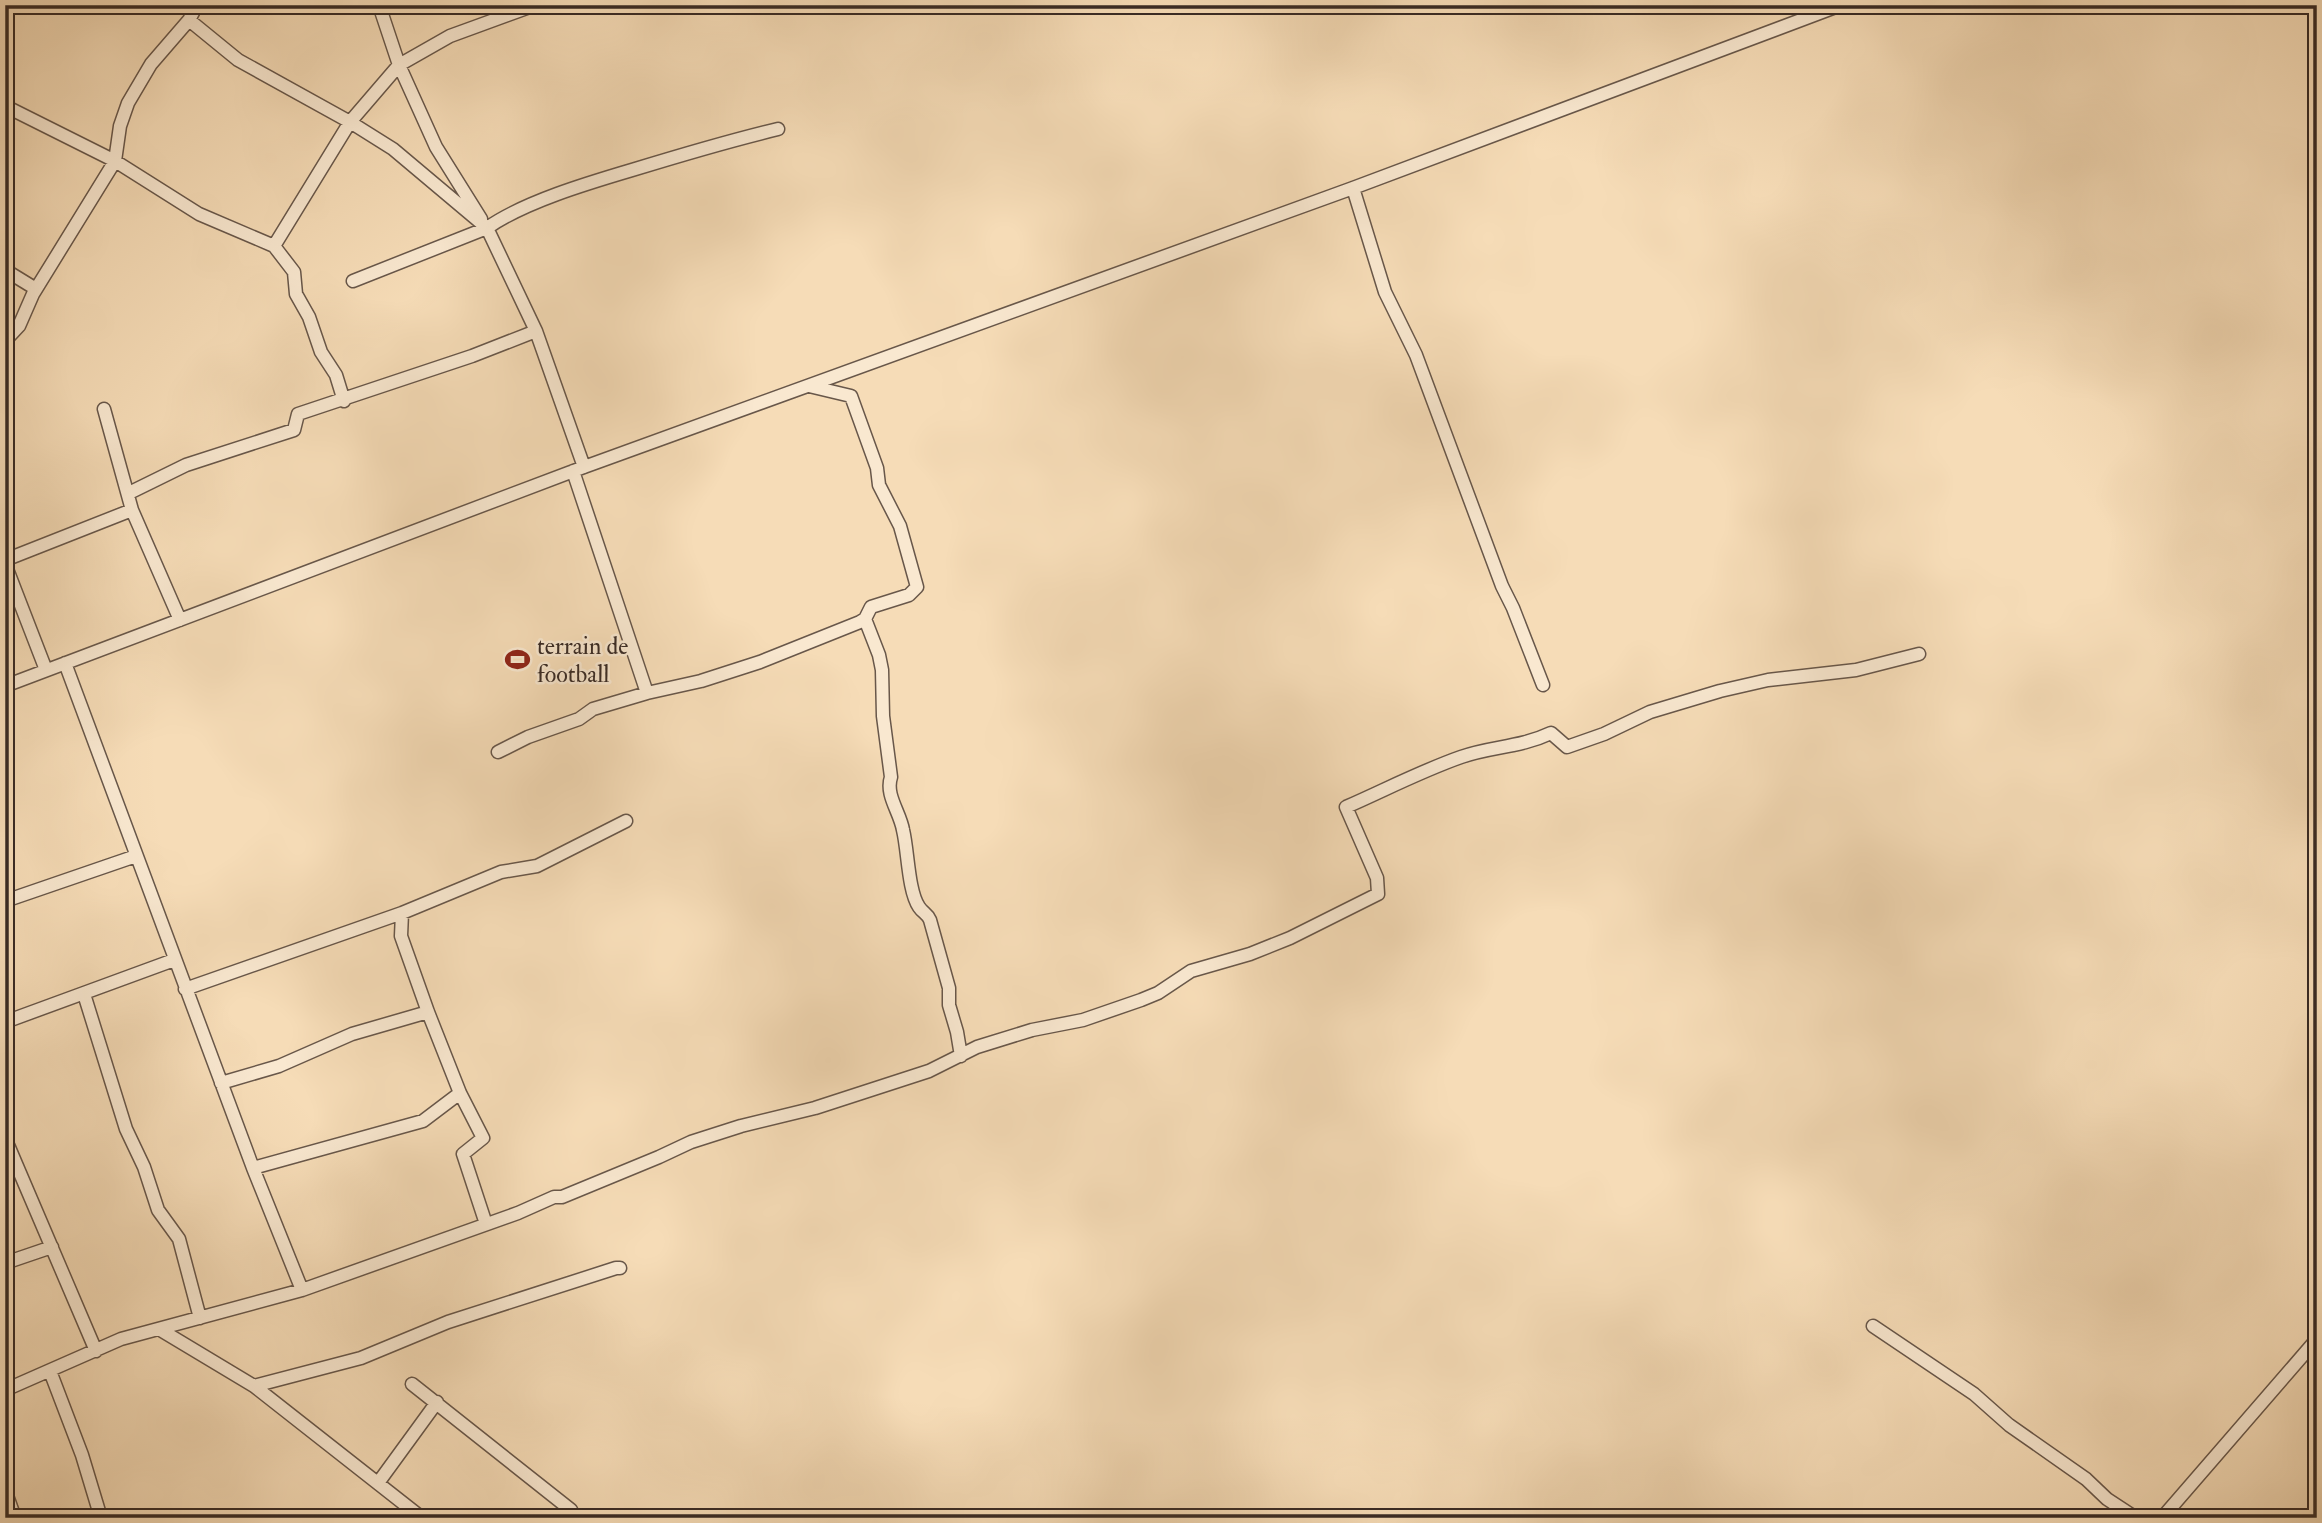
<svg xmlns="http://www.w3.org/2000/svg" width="2322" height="1523" font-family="'IM FELL Double Pica',serif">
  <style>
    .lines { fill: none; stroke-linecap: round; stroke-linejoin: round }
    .street-casing { stroke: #68574a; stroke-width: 15 }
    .street { stroke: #f9e8d0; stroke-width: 12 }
    .labels { text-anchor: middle; stroke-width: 5; stroke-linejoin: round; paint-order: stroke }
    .poi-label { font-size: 24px; fill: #392b25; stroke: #f9e8d0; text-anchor: start }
  </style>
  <rect width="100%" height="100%" fill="#f6dcb7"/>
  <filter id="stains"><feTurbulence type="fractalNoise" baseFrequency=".00286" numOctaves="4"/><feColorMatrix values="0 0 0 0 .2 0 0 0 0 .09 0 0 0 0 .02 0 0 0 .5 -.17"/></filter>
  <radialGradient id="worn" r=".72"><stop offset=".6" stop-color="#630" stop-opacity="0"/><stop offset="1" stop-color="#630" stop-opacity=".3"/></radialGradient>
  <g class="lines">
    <defs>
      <path id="street" d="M379,5L399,65L436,147L481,219
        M189,20L238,60L350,122L393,149L487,228L536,331L584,467
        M5,106L115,161L199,214L274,246L294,272L296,294L309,317L321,352L336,375L344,401
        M1353,188L1385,292L1416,355L1502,586L1513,608L1543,685
        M274,246L350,122L399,65L450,36L535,5
        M5,270L36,289
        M353,281L487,228C524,202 588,183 632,170C681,155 728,141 778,129
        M5,341L19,326L33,294L115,161L120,126L128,103L151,64L189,20L197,5
        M104,409L132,510L180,620
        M573,471L647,693
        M129,493L186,465L294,430L298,414L472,356L536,331
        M5,560L132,510
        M5,564L46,670
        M865,619L879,655L882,670L883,716L891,777C885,795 900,812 903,830C908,850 908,891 919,907C923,913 927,913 930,920L949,988V1005L957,1032L961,1056
        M65,663L253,1168L302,1290
        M5,686L584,467L1353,188L1841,5
        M498,752L528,737L579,719L593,709L647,693L701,681L760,662L860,622L865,619L871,607L909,595L917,587L900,526L879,485L877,468L851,396L809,386
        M5,901L136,856
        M402,913L401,936L428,1012L460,1093L483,1138L463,1154L486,1224
        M185,989L402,913L501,872L537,866L626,821
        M84,994L126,1129L144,1167L158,1210L179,1239L200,1318
        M5,1022L174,960
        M221,1083L279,1066L352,1034L428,1012
        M5,1138L96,1351
        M253,1168L423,1121L460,1093
        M5,1263L52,1247
        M1873,1326L1974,1394L2009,1425L2086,1479L2107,1499L2136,1518
        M159,1329L254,1386L422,1518
        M50,1371L82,1455L101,1518
        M412,1384L571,1510L575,1518
        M254,1386L361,1358L448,1322L616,1268H620
        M5,1390L121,1339L302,1290L518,1213L554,1197H562L659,1157L691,1142L741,1126L815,1108L929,1071L977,1047L1032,1030L1083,1020L1141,1000L1158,993L1191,971L1250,954L1290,938L1378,894L1377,878L1346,807C1385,790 1421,771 1461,757C1492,746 1519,748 1551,733L1567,747L1604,734L1650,712L1720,691L1768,680L1856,670L1919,654
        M378,1483L437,1402
        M5,1490L15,1518
        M2162,1518L2317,1339"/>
    </defs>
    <use href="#street" class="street-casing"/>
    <use href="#street" class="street"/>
  </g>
  <defs>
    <symbol id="stadium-bare" viewBox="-9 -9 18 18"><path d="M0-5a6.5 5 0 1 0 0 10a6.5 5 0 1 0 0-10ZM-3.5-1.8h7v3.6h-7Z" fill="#8f2418" stroke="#f9e8d0" stroke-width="2.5" paint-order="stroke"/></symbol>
  </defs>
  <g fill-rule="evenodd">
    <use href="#stadium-bare" x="500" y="642" width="35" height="35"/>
  </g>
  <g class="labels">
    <g class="poi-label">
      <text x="537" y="654">terrain de<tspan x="537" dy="28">football</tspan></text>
    </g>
  </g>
  <rect width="2322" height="1523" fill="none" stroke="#f6dcb7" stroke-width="28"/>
  <rect x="7" y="7" width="2308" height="1509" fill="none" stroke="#392b25" stroke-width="3.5"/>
  <rect x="14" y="14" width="2294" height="1495" fill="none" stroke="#392b25" stroke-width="2"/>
  <rect width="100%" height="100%" filter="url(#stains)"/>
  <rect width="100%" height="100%" fill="url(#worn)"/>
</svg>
